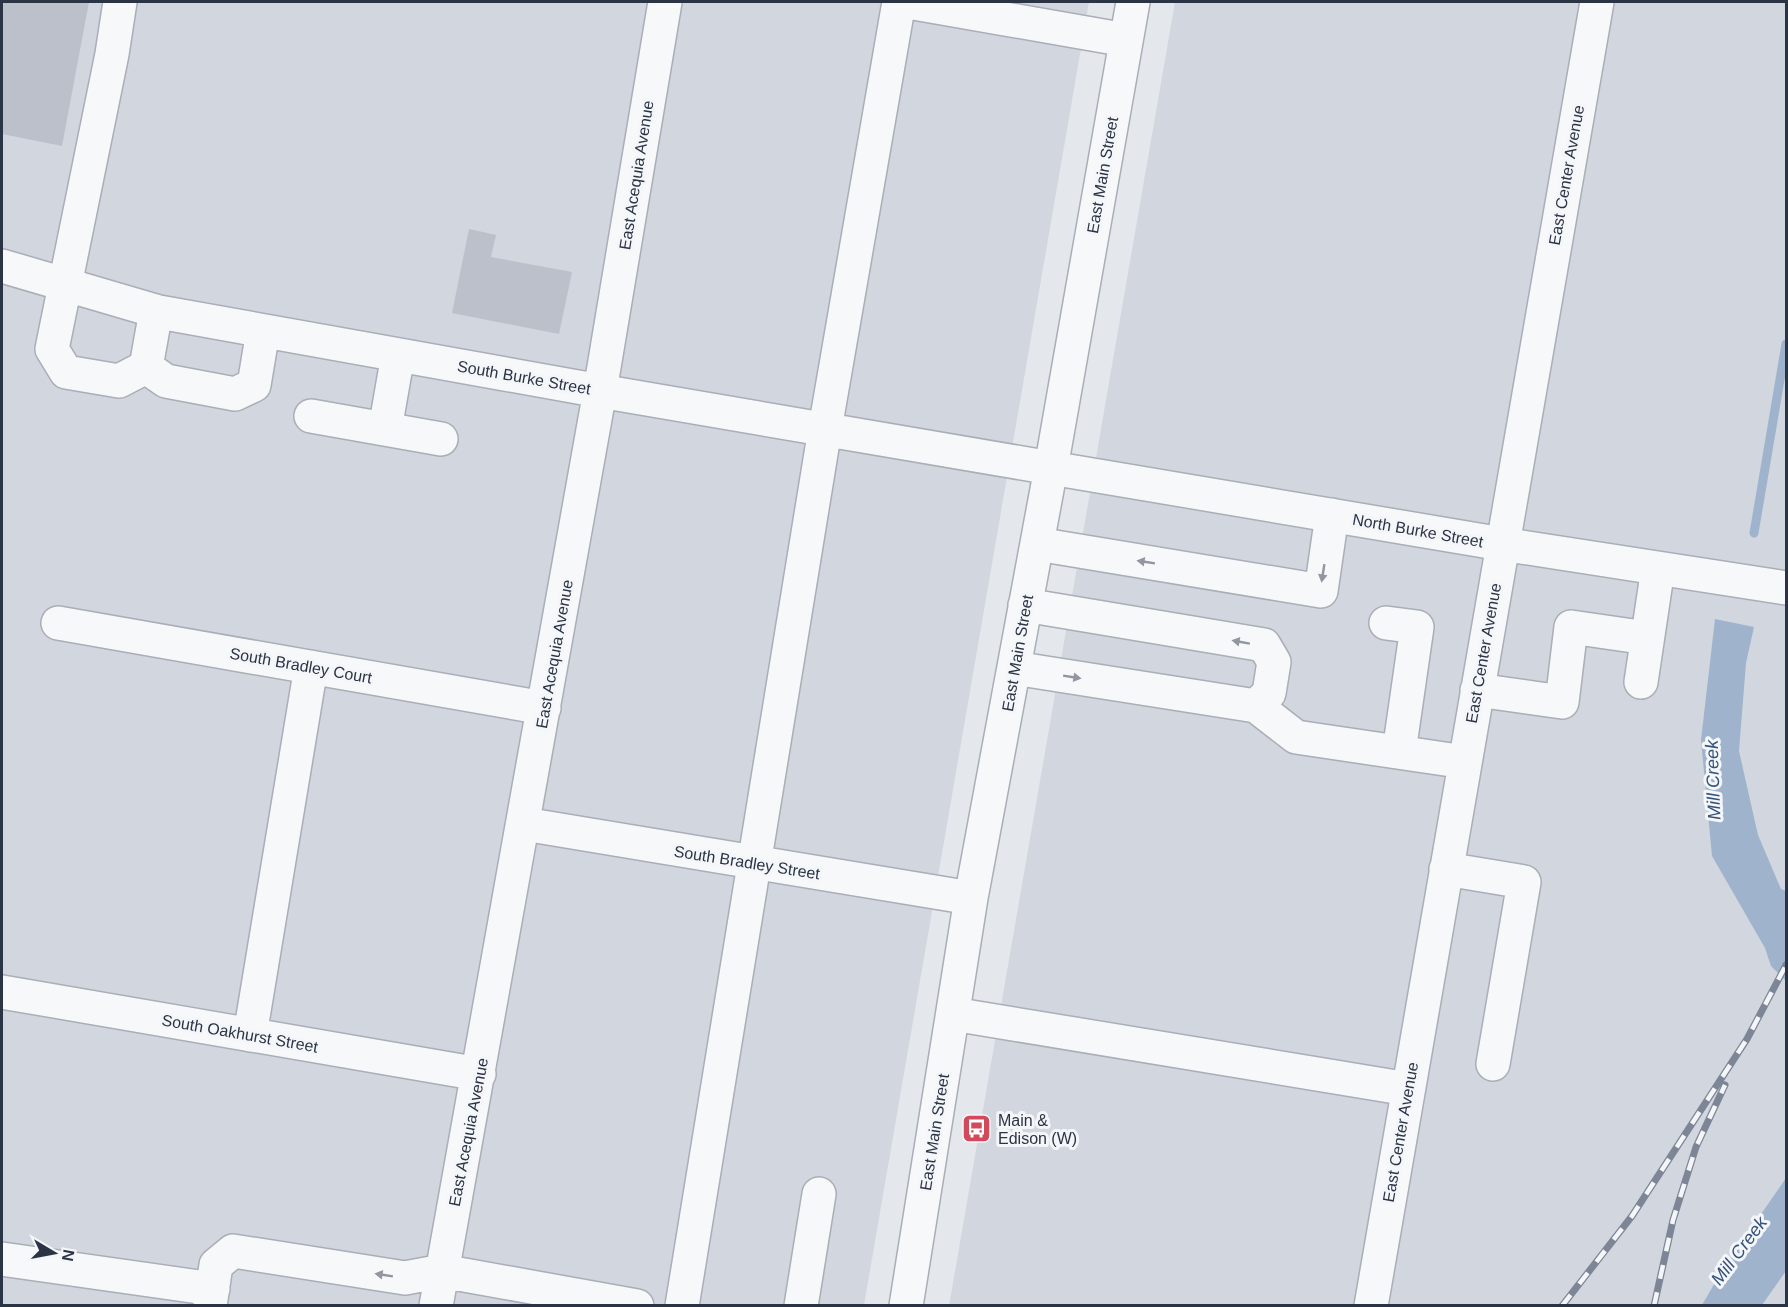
<svg xmlns="http://www.w3.org/2000/svg" width="1788" height="1307" font-family="Arial,sans-serif">
  <style>
    .built { fill: #d2d6de }
    .water { fill: #9fb4cc }
    .lines { fill: none; stroke-linecap: round; stroke-linejoin: round }
    .stream { stroke: #9fb4cc; stroke-width: 9 }
    .building { fill: #bbc0ca }
    .minor-casing { stroke: #a9aeb7; stroke-width: 36 }
    .minor { stroke: #f7f8fa; stroke-width: 33 }
    .rail-casing { stroke: #7d8696; stroke-width: 7 }
    .rail { stroke: #f4f6f9; stroke-width: 4.5; stroke-dasharray: 14; stroke-linecap: butt }
    .oneway { fill: #9196a0 }
    .labels { text-anchor: middle; stroke-width: 6; stroke-linejoin: round; paint-order: stroke }
    .street-label { font-size: 16px; fill: #2b3445; stroke: #f4f6f9 }
    .poi-label { font-size: 16px; fill: #2b3445; stroke: #f4f6f9; text-anchor: start }
    .water-label { font-size: 18px; font-style: italic; fill: #34527a; stroke: #f4f6f9 }
  </style>
  <rect width="100%" height="100%" fill="#e4e7ec"/>
  <path class="built" d="M2,2H1089L864,1305L2,1306Z
    M1175,2H1786V1305L949,1306Z"/>
  <path class="water" d="M1715,619L1754,627L1746,663L1739,751L1758,835L1781,889L1786,891V981L1771,966L1765,948L1712,856L1701,740Z
    M1786,1178V1271L1762,1305H1702L1723,1269Z"/>
  <g class="lines">
    <path class="stream" d="M1754,533L1786,344"/>
  </g>
  <path class="building" d="M2,2H89L62,146L2,134Z
    M469,229L496,235L491,257L572,272L559,334L452,313Z"/>
  <g class="lines">
    <defs>
      <path id="minor" d="M120,2L112,54L52,349L66,372L119,381L146,367
        M908,2L1126,40
        M2,266L159,312L600,391L1051,468L1502,544L1786,588
        M156,311L146,367L166,381L235,394L254,385L263,331
        M311,416L441,439
        M385,429L398,355
        M1037,544L1321,591L1332,515
        M58,623L544,708
        M1386,623L1417,627L1399,752
        M1014,668L1256,706L1269,693L1274,662L1264,645L1025,605
        M1641,682L1658,568
        M1477,690L1562,702L1571,627L1647,638
        M1256,706L1296,737L1465,762
        M524,824L971,898
        M1446,869L1524,882L1493,1064
        M2,992L479,1074
        M953,1014L1408,1089
        M250,1035L311,667
        M2,1259L213,1289
        M210,1306L216,1265L233,1251L405,1278L442,1271L637,1306
        M436,1306L600,391L665,2
        M682,1306L825,429L899,2
        M801,1306L819,1194
        M906,1306L971,898L1051,468L1133,2
        M1371,1306L1597,2"/>
    </defs>
    <use href="#minor" class="minor-casing"/>
    <use href="#minor" class="minor"/>
    <defs>
      <path id="rail" d="M1562,1306L1632,1216L1747,1039L1786,965
        M1654,1306L1673,1220L1696,1147L1725,1085"/>
    </defs>
    <use href="#rail" class="rail-casing"/>
    <use href="#rail" class="rail"/>
  </g>
  <defs><path id="oneway-solid" d="M-6-.8H1V-3.2L6.5 0L1 3.2V.8H-6Z" transform="scale(1.5)"/></defs>
  <g class="oneway">
    <use href="#oneway-solid" transform="translate(1146 562) rotate(-171)"/>
    <use href="#oneway-solid" transform="translate(1323 573) rotate(99)"/>
    <use href="#oneway-solid" transform="translate(1241 642) rotate(-170)"/>
    <use href="#oneway-solid" transform="translate(1072 677) rotate(9)"/>
    <use href="#oneway-solid" transform="translate(384 1275) rotate(-171)"/>
  </g>
  <defs>
    <symbol id="bus-square" viewBox="-11 -11 22 22"><rect x="-9" y="-9" width="18" height="18" rx="4" fill="#d1495b" stroke="#f4f6f9"/><path d="M-5-6H5V4H4V6H2V4H-2V6H-4V4H-5ZM-3.5-4V0h7V-4ZM-3.5 1.2v1.5H-2V1.2ZM2 1.2v1.5H3.5V1.2Z" fill="#fff"/></symbol>
  </defs>
  <g fill-rule="evenodd">
    <use href="#bus-square" x="960" y="1112" width="33" height="33"/>
  </g>
  <g class="labels">
    <g class="street-label">
      <text transform="translate(636 175) rotate(-81)" y="6">East Acequia Avenue</text>
      <text transform="translate(1102 175) rotate(-80)" y="6">East Main Street</text>
      <text transform="translate(1566 175) rotate(-80)" y="6">East Center Avenue</text>
      <text transform="translate(524 377) rotate(10)" y="6">South Burke Street</text>
      <text transform="translate(1418 530) rotate(10)" y="6">North Burke Street</text>
      <text transform="translate(1017 653) rotate(-80)" y="6">East Main Street</text>
      <text transform="translate(1483 653) rotate(-80)" y="6">East Center Avenue</text>
      <text transform="translate(554 654) rotate(-80)" y="6">East Acequia Avenue</text>
      <text transform="translate(301 665) rotate(10)" y="6">South Bradley Court</text>
      <text transform="translate(747 862) rotate(9)" y="6">South Bradley Street</text>
      <text transform="translate(240 1033) rotate(10)" y="6">South Oakhurst Street</text>
      <text transform="translate(468 1132) rotate(-79)" y="6">East Acequia Avenue</text>
      <text transform="translate(934 1132) rotate(-81)" y="6">East Main Street</text>
      <text transform="translate(1400 1132) rotate(-80)" y="6">East Center Avenue</text>
    </g>
    <g class="poi-label">
      <text x="998" y="1126">Main &amp;<tspan x="998" dy="18">Edison (W)</tspan></text>
    </g>
    <g class="water-label">
      <text transform="translate(1713 780) rotate(-92)" y="6">Mill Creek</text>
      <text transform="translate(1739 1251) rotate(-53)" y="6">Mill Creek</text>
    </g>
  </g>
  <rect width="1788" height="1307" fill="none" stroke="#2b3445" stroke-width="6"/>
  <g transform="translate(54 1253) rotate(100)" stroke="#f4f6f9" stroke-width="4.5" paint-order="stroke">
  <path d="M0-4.5L10 22L0 15L-10 22Z" fill="#2b3445"/>
  <text y="-9" font-size="16" font-weight="bold" text-anchor="middle" fill="#2b3445">N</text>
  </g>
</svg>
